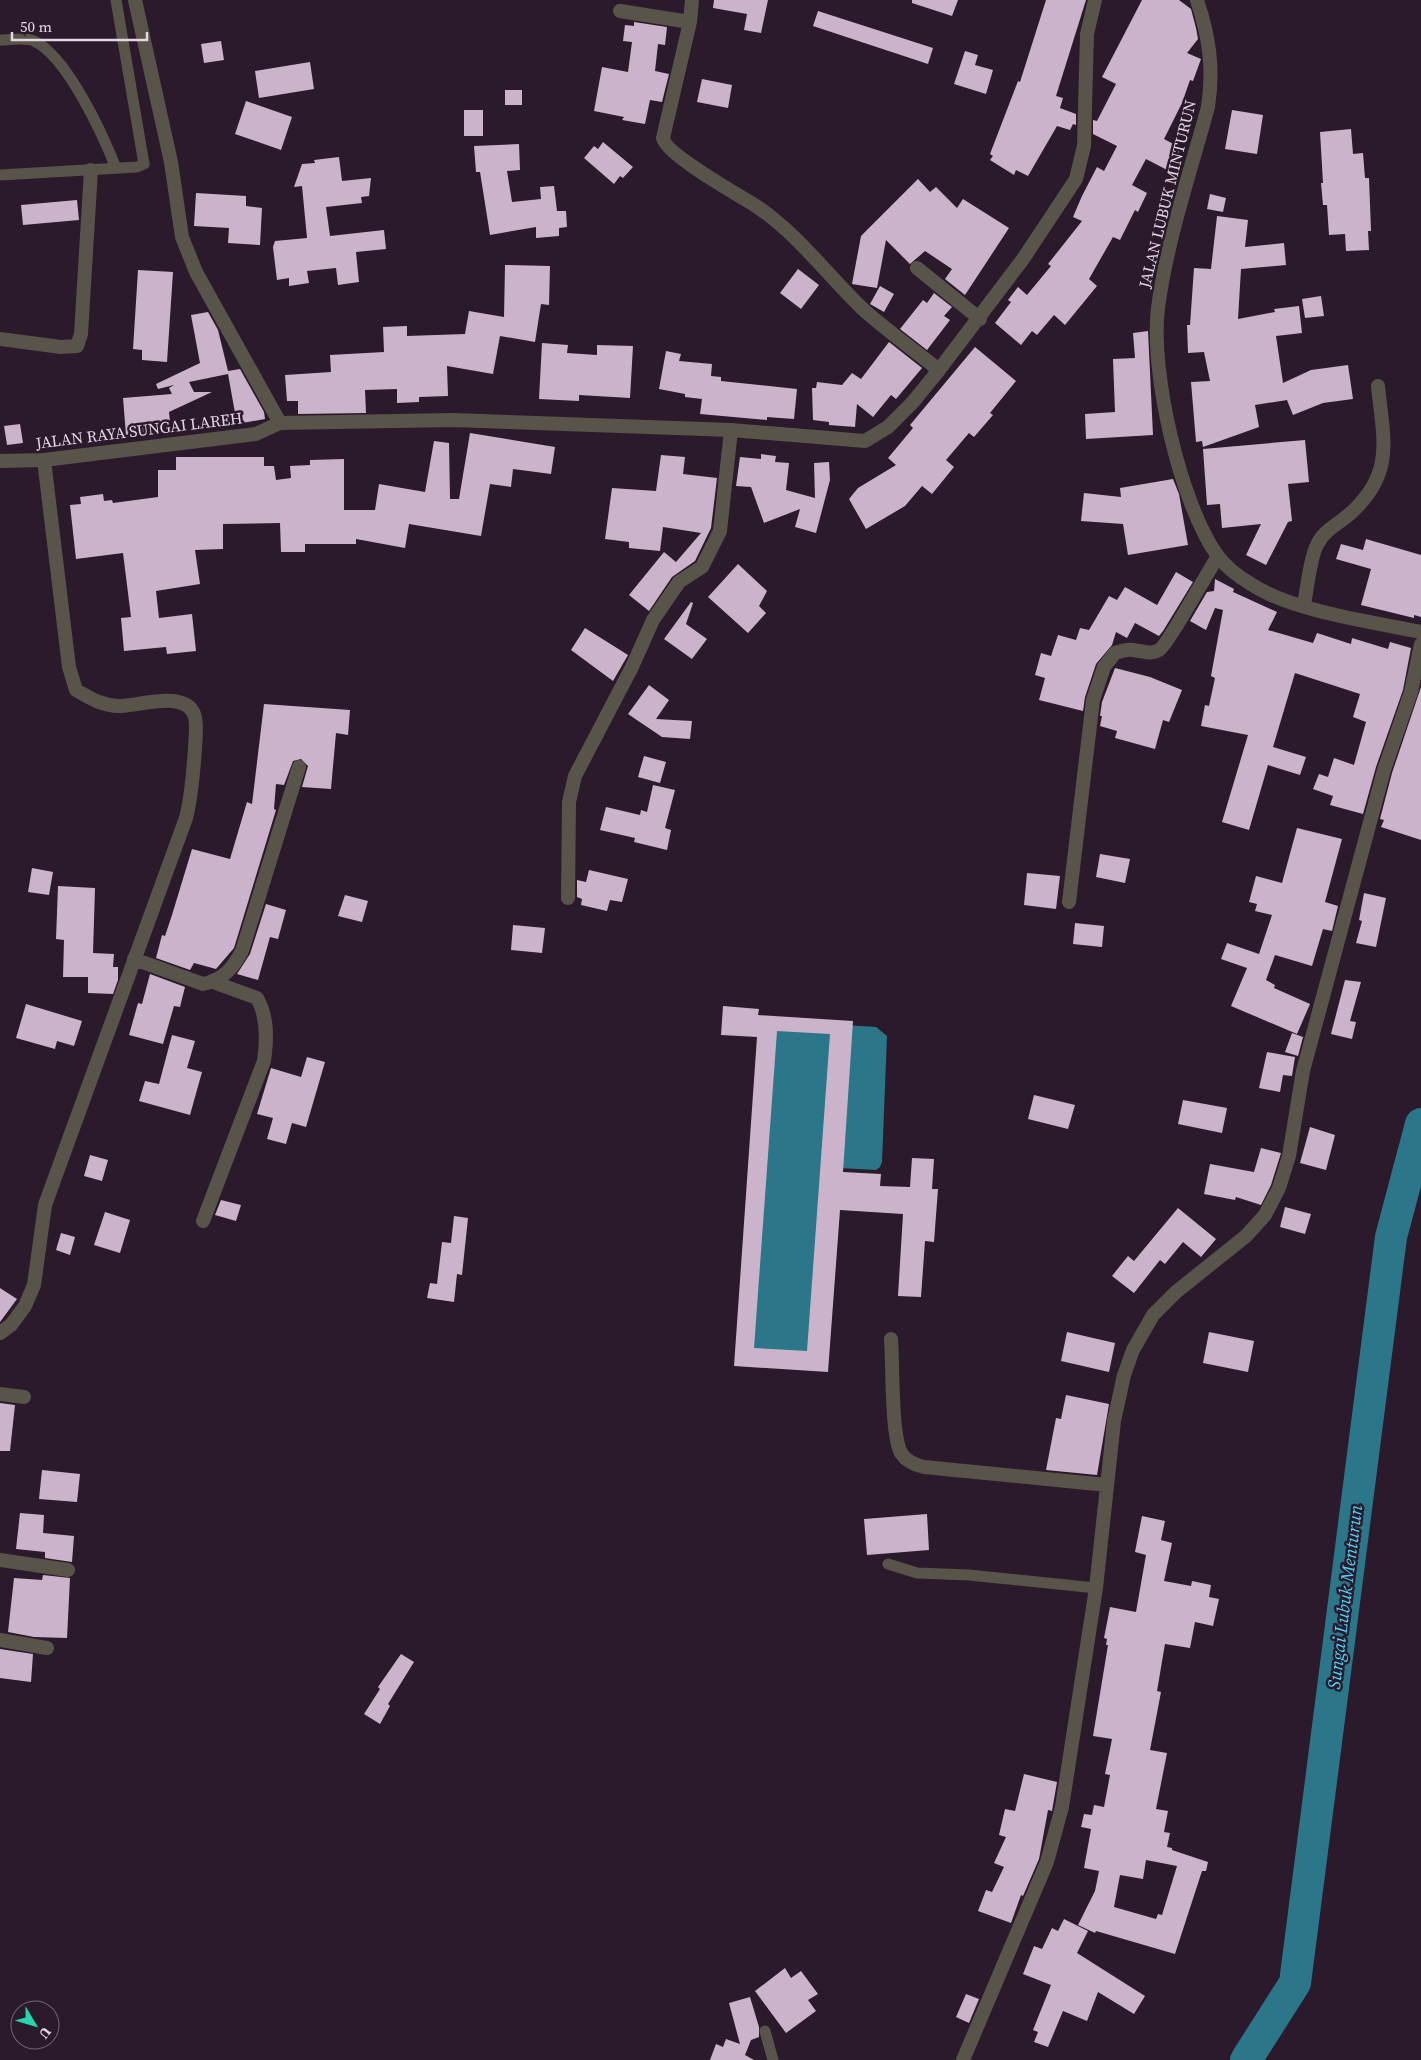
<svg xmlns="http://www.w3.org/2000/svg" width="1421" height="2060" font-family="'Source Serif 4',serif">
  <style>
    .water { fill: #2c768a }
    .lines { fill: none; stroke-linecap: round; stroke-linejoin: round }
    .river { stroke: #2c768a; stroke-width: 32 }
    .building { fill: #cbb4cb; fill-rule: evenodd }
    .service { stroke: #595449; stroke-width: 11 }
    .minor { stroke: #595449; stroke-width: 14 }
    .tertiary { stroke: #595449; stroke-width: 14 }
    .labels { text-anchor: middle; stroke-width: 5; stroke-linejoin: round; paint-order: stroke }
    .street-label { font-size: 16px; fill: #e3d7e3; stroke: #2a1a2b }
    .water-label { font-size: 18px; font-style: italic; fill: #4ad7fc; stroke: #2a1a2b }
  </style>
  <rect width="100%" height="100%" fill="#2a1a2b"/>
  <path class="water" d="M783,1021L876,1027L887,1036L882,1162L880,1167L876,1170L839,1168L810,1355L751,1351L771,1034Z"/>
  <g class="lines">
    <path class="river" d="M1246,2060L1295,1983L1391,1237L1421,1124"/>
  </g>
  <path class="building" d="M714,0H768L761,33L744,30L747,14L713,8Z
    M912,0H958L952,16L912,3Z
    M1046,0H1086L1056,96L1063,98L1060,108L1076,114V125L1073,124L1070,130L1057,126L1028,176L1016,170L1014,175L990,160L993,156L990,154L1018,81L1020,82Z
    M1142,0H1179L1191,9L1196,28L1198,39L1187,53L1201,59L1193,81L1190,80L1182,103L1164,139L1181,148L1169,171L1146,159L1132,185L1147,193L1138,212L1135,210L1120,240L1113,237L1089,279L1097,286L1065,325L1054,315L1037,335L1032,331L1021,345L995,323L1011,302L1008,300L1018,287L1027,295L1051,266L1048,264L1082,221L1073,217L1082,196L1097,167L1104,171L1117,146L1093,134V120L1097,121L1116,84L1102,77Z
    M818,11L933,48L928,64L813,26Z
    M634,22L667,27L665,45L658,44L655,71L669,74L662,102L650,100L645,124L622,120L624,117L594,111L602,67L628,72L632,42L623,41L625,25L634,26Z
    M221,41L224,60L204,63L201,44Z
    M965,51L978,55L975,65L993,70L986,94L954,84Z
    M310,62L314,89L259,98L255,71Z
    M702,79L732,85L728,108L697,102Z
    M505,90H522V105H505Z
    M246,101L292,117L281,150L235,134Z
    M464,110H483V136H464Z
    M1232,110L1263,115L1257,154L1225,149Z
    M1351,129L1353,154L1363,153L1365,178H1369L1371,231H1368L1369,250L1346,251L1345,234L1329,235L1327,205H1323L1321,183H1323L1320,132Z
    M603,142L633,167L623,178L620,176L614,184L584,158L594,146L598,149Z
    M519,144L520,170L507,171L512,202L541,199L540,187L554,186L557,211H566L567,227L559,228V236L536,238V227L490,235L480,172H476L474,146Z
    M339,157L342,181L371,178L369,196L361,197L362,203L326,207L330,236L384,230L386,249L356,252L359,282L338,285L336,268L307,271L309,283L289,286V278L277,280L273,247L275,241L307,238L302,186L294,187L302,164L315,163L314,160Z
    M918,179L930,192L936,187L957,208L963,199L1009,228L965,295L945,279L952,269L925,251L910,264L886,240L877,288L852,284L861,236Z
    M196,193L246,196V206L262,208L260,245L228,243L229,228L194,226Z
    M1210,194L1226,198L1223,212L1207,209Z
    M77,200L79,220L23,225L21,205Z
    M1217,216L1248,220L1245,247L1284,243L1286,265L1241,269L1238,319L1275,312L1274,309L1299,306L1302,333L1276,336L1283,383L1311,370L1348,365L1353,399L1323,403L1293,415L1287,400L1255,405L1259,427L1203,447L1202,441L1196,442L1191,382L1210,381L1204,352L1188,353L1187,325H1190L1194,268L1211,269Z
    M505,265L550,266L549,305L541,304L535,342L500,336L493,374L447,366L448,396L419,397V402L397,403V389L365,390L366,413L298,414V401H287L285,375L331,372L330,355L384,352L383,327L407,326V336L465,334L469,311L504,317Z
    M798,269L819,285L801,309L780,293Z
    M138,270L173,272L167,362L142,360V350L133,349Z
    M880,286L894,294L884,312L870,304Z
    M934,293L952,307L944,316L950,320L927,350L900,329L923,300L927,303Z
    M1321,296L1324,316L1305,318L1302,299Z
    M208,312L218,330L228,371L240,369L264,412L265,419L237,424L228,374L189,382L194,392H212L169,412L171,431L126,435L123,398L172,394L169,388L174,385L158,389L156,384L200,363L191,315Z
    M1148,331L1153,435L1086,439L1085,414L1115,412L1113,359L1135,358L1133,333Z
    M889,342L922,368L896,399L891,395L873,417L857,404L855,427L829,425V422L813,420L812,388H816L817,382L842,385L852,373L861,379Z
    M542,343L568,345L567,353L597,355V345L633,346L630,398L579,395V401L539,399Z
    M975,347L1016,381L990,413L993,415L974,437L969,433L946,460L954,467L932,494L922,486L905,506L866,529L849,499L858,488L896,465L888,458L913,428L910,425Z
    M666,351L681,354L679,361L712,364L711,376L721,377V381L797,389L794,419L767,417V420L700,414L702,399L685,397V394L659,389Z
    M20,424L23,443L7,445L4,426Z
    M470,433L555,447L551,474L513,469L511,487L490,484L481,536L409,524L405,548L356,539V544H305V552H281L280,523L223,524V549L195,550L200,584L156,591L159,618L192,614L196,651L167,654L166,647L124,651L121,618L131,617L123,553L76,559L70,505L81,504L80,497L103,494L104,501L112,500L113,503L158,497V470H176V457H264V466H274L276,480L291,478L290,466L310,465V460L344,459V510H375L379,484L425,492L434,441L449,443L450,499H459Z
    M1305,440L1309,482L1288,484L1292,521L1288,522L1266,565L1246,555L1261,524L1222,528L1220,504L1207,505L1203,449Z
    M761,454L776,456L775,462L789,463L786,490L815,498L814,463L829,462L830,480L816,533L795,527L800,509L764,523L751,487L736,486L740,457L761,459Z
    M661,455L685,457L683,474L717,478L711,528L695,561L672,577L649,611L629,595L664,552L676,562L701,533L663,527L660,551L629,548V542L605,539L612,488L656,491Z
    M1173,479L1179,494L1188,545L1128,555L1123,524L1081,521L1084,493L1121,497L1120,488Z
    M1366,539L1421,555V617L1414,615V618L1361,605L1371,569L1336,559L1341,544L1363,550Z
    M738,564L767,591L759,606L766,613L748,633L708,597Z
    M1176,572L1193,582L1163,631L1159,636L1135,623L1127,638L1116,632L1112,645L1096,664L1085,697L1083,711L1039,700L1045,678L1035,675L1041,653L1051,656L1058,635L1076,640L1080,628L1089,630L1109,596L1117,600L1125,587L1157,605Z
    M1215,579L1234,589L1233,592L1277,612L1268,630L1313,643L1317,633L1351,644L1352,638L1388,649L1390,642L1411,648L1403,690L1376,767L1363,814L1330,805L1333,796L1313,789L1319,774L1328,777L1334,758L1354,765L1366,722L1353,717L1360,694L1295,673L1273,747L1306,757L1300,775L1268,765L1249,830L1222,822L1248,735L1201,726L1205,705L1209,706L1215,678L1211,676L1223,610L1215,608L1206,630L1190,621L1207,592L1214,591Z
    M691,602L693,603L686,624L707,639L692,659L664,639Z
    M585,628L628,655L613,681L571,650Z
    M1115,668L1150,677L1182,690L1169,722L1163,720L1155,749L1115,738L1117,731L1100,726L1102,716H1100L1102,702Z
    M649,685L669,700L656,719L692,721L690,739L662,737L628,714Z
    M1421,687V840L1381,827L1384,820L1380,819L1392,773Z
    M264,704L350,710L348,735L336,733L331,789L302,787L308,766L301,759L293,761L284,785L276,784L274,809L276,810L234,948L216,969L194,963L190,970L156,958L162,935L165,936L172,915L192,849L230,859L247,802L252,804Z
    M644,756L666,762L660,783L638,777Z
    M653,785L675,790L665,828L671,830L667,850L634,842L635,838L600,830L606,807L640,815L641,810L647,812Z
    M1297,828L1342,839L1325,902L1338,906L1332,931L1323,929L1312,966L1275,955L1266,980L1275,985L1274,988L1310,1004L1297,1034L1231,1006L1247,968L1221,959L1227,943L1259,954L1272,915L1255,911L1257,904L1249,902L1256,876L1282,883Z
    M1100,854L1130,859L1125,883L1096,877Z
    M32,868L53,872L49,895L28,892Z
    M589,870L628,879L622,902L610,900L607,911L581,905L582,899L577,897V880L586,882Z
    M1027,873L1060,876L1056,909L1024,905Z
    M58,886L95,888L93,953L114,954L113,967H118V980L113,994L88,993V977H63L64,940L56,939Z
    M1364,893L1386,898L1376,947L1356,943L1362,921L1359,920Z
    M345,895L368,901L362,922L338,916Z
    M266,904L286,910L278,939L270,937L258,980L237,974L250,954Z
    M1075,923L1104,926L1102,947L1073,944Z
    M513,925L545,928L542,953L511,950Z
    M150,974L185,987L180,1007L174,1006L163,1044L129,1035L138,1003L142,1004Z
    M1345,980L1361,982L1350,1021L1356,1022L1352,1039L1331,1034Z
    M26,1004L82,1021L74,1046L57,1041L55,1049L16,1038Z
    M723,1006L759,1009L758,1015L853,1021L843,1172L881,1174L880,1186L910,1187L912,1158L934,1159L932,1189H938L934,1242L925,1241L921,1297L898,1296L903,1214L840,1210L828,1372L734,1366L757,1037L721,1035ZM777,1031L830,1034L807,1351L754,1348Z
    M1292,1033L1303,1037L1298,1056L1285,1052Z
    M172,1035L195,1041L187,1068L202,1072L190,1115L139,1101L145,1081L159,1084Z
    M1267,1052L1295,1057L1292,1076L1283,1075L1280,1092L1259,1088Z
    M307,1057L325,1062L306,1127L292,1123L286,1144L267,1139L273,1118L257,1114L271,1068L301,1077Z
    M1034,1095L1075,1105L1068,1129L1028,1119Z
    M1183,1100L1227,1108L1222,1133L1178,1124Z
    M1310,1127L1335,1135L1326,1170L1300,1163Z
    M1261,1148L1281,1153L1271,1185L1261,1205L1236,1197L1235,1200L1204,1194L1210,1164L1254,1172Z
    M90,1155L108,1160L102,1181L84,1176Z
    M221,1200L241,1205L236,1221L215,1215Z
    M1285,1207L1311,1214L1305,1234L1280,1227Z
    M1178,1208L1216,1239L1201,1257L1183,1242L1165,1264L1160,1260L1134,1293L1112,1276L1128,1256L1134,1261Z
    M105,1212L130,1220L120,1253L94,1245Z
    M454,1216L468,1218L462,1275L457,1274L454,1302L427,1298L430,1283L437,1284L442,1242L451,1243Z
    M61,1233L75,1237L70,1255L56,1250Z
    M0,1288L17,1299L0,1322Z
    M1067,1332L1115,1343L1109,1372L1061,1361Z
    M1209,1332L1254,1341L1248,1372L1203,1363Z
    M1066,1395L1109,1404L1097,1475L1046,1470L1056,1418L1061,1419Z
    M0,1403L15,1405L10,1451H0Z
    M42,1470L80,1474L77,1502L39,1499Z
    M20,1513L44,1515L43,1533L74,1536L72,1562L45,1558V1552L16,1549Z
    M927,1514L929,1550L867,1555L864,1519Z
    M1142,1516L1165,1521L1161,1540L1172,1543L1164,1581L1191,1586L1192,1581L1211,1585L1209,1597L1219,1599L1213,1626L1195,1622L1190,1648L1165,1644L1157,1691L1161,1692L1150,1750L1167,1753L1156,1809L1168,1811L1164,1832L1170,1833L1167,1847L1172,1848V1850L1208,1862L1206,1871H1202L1175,1954L1096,1931L1095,1933L1078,1925L1095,1891L1099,1871L1084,1868L1091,1829L1081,1827L1084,1814L1092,1815L1094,1805L1104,1807L1110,1775L1105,1774L1112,1739L1093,1736L1108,1645H1106L1107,1639L1104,1638L1110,1607L1136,1612L1146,1555L1135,1552ZM1146,1860L1177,1866L1162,1915L1158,1914L1156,1919L1114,1907L1120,1875L1143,1879Z
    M43,1575L70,1578L67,1638L34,1637L8,1632L14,1578L42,1580Z
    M0,1649L33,1654L31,1682L0,1678Z
    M401,1654L414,1662L388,1704L390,1706L380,1724L364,1714L380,1689L378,1687Z
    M1024,1774L1057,1782L1052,1811L1048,1810L1039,1859L1023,1896L1021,1895L1011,1923L978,1911L986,1890L992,1892L1004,1867L994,1863L1006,1837L999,1835L1005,1809L1015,1811Z
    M1064,1919L1088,1931L1077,1953L1145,1996L1134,2014L1098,1992L1087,2021L1063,2011L1048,2047L1034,2042L1038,2032L1033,2030L1051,1985L1023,1974L1034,1946L1042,1949L1052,1928L1058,1931Z
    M785,1968L791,1978L801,1971L818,1994L808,2000L816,2011L786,2033L755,1991Z
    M966,1994L979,1999L969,2023L956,2017Z
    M750,1997L759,2027V2037L751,2040L745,2055L754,2060H710L716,2044L723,2047L726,2039L740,2044L729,2003Z"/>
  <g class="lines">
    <path class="service" d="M0,40C11,40 24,37 34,41C67,56 103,135 116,168
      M0,175L137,167L144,164L116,0
      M888,1564L917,1573L969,1575L1096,1588
      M765,2031L773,2060"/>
    <path class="minor" d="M135,0L171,162L182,237L196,272L280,423
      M692,0L690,22L663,138C665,154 739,195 756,206C798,234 829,277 865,311C889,332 915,351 939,370
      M620,11L690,22
      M917,268L980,319
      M0,339L61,347L77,346L81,334L91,170
      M1304,605C1307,589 1310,558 1317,545C1324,529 1341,523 1353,511C1395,471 1383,438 1378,386
      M568,898L569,802L575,776L632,667L653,620L679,582L702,567L720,531L731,430
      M1069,902L1093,700L1104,667L1115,653C1121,651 1126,649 1133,650C1142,651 1150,655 1159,650C1166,647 1209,570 1218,556
      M134,959L203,984C223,980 233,968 242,951L299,767
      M203,1221L264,1061C267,1040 268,1017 257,998L213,982
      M0,1333L11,1325L25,1306L34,1285L45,1205L186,818C192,795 193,772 195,749C195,739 198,724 194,714C185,690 138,706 119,706C102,706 90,698 76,690L69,667L44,460
      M891,1339C893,1365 891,1434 901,1453C906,1461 915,1465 924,1467L1107,1485
      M0,1394L24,1397
      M0,1560L68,1570
      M0,1640L47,1648
      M963,2060L1047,1862L1062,1807L1096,1588L1114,1421L1124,1375L1133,1350L1153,1315L1176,1292L1246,1236L1265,1215L1279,1188L1289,1156L1303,1071L1384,770L1411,692L1421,644"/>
    <path class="tertiary" d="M1197,0C1209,36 1214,68 1208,107C1190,173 1167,240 1158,308C1150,371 1180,503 1217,555C1225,566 1239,577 1251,584C1291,611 1372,622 1421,632
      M0,461L44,460L256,434L280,423L453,420L731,430L865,441L888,427L913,402L939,370L1023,259L1076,179L1084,146L1087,34L1095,0"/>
  </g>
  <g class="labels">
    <g class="street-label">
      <text transform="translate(1167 194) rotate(-76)" y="6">JALAN LUBUK MINTURUN</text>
      <text transform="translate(139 430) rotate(-7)" y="6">JALAN RAYA SUNGAI LAREH</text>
    </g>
    <g class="water-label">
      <text transform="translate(1345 1597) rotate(-83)" y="6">Sungai Lubuk Menturun</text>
    </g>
  </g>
  <g transform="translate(35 2025) rotate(128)"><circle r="24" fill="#2a1a2b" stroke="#746675"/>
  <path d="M0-4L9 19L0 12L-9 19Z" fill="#27d5ad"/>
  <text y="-8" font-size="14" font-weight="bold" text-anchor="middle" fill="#e3d7e3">U</text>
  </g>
  <path d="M12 32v8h135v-8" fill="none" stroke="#e3d7e3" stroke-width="2.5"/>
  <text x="20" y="32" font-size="15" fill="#e3d7e3" stroke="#2a1a2b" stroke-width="4" paint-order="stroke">50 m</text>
</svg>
